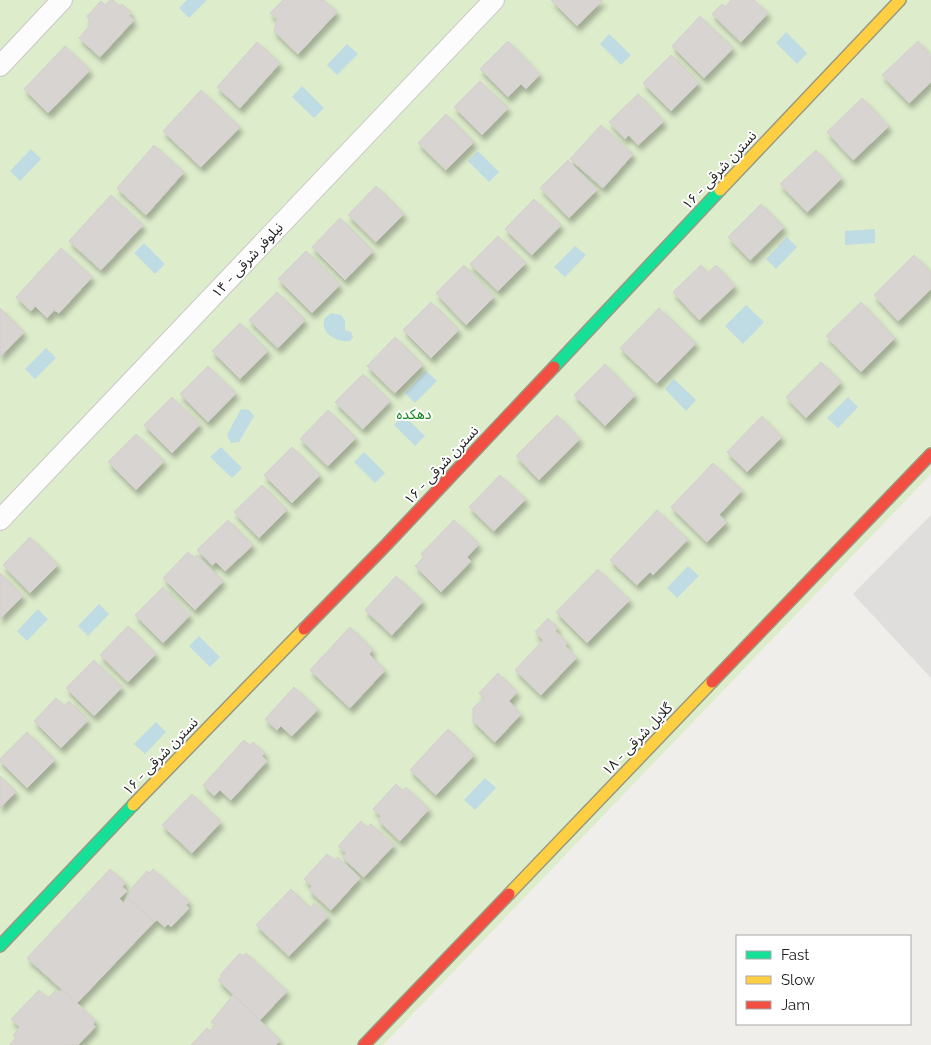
<svg xmlns="http://www.w3.org/2000/svg" width="931" height="1045" font-family="Raleway,'Noto Sans Arabic',sans-serif">
  <style>
    .residential { fill: #dfdedc }
    .grass { fill: #ddeccb }
    .water { fill: #bfdbe3 }
    .building { fill: #d7d4d2; stroke: #d3d0cc; filter: url(#shadow) }
    .lines { fill: none; stroke-linecap: round; stroke-linejoin: round }
    .street-casing { stroke: #c9c8c7; stroke-width: 22 }
    .fast-casing { stroke: #999a82; stroke-width: 14 }
    .slow-casing { stroke: #999a82; stroke-width: 14 }
    .jam-casing { stroke: #999a82; stroke-width: 14 }
    .street { stroke: #fdfcfc; stroke-width: 20 }
    .fast { stroke: #16e098; stroke-width: 11 }
    .slow { stroke: #ffcf43; stroke-width: 11 }
    .jam { stroke: #f24e42; stroke-width: 11 }
    .labels { text-anchor: middle; stroke-width: 4; stroke-linejoin: round; paint-order: stroke }
    .street-label { font-size: 14px; fill: #222; stroke: #fff }
    .park-label { font-size: 14px; fill: #0c8416; stroke: #fff }
  </style>
  <defs>
    <filter id="shadow"><feDropShadow dx="3" dy="5.5" stdDeviation="2.5" flood-color="#0004"/></filter>
  </defs>
  <rect width="100%" height="100%" fill="#f0eeeb"/>
  <path class="residential" d="M931,515V678L853,594Z"/>
  <path class="grass" d="M0,0H931V474L383,1045H0Z"/>
  <path class="water" d="M187,0H207L189,18L179,8Z
    M786,32L807,53L797,64L776,43Z
    M609,34L631,55L621,65L600,44Z
    M347,44L358,54L337,75L327,65Z
    M302,86L324,108L314,118L292,97Z
    M31,149L41,159L20,181L10,171Z
    M478,151L499,172L489,182L468,161Z
    M875,229V243L845,245V231Z
    M787,237L797,247L776,269L766,259Z
    M144,243L165,264L155,274L134,253Z
    M575,246L586,255L565,277L554,267Z
    M746,305L764,322L743,344L725,326Z
    M331,313L341,315L345,320V330L351,332L353,337L350,341C341,343 325,336 324,326C323,323 324,320 325,318Z
    M46,348L56,358L35,379L25,369Z
    M426,371L437,381L415,403L405,393Z
    M674,379L696,400L686,411L665,389Z
    M848,397L858,407L838,428L827,418Z
    M241,409L249,410L254,416L239,442L231,443L227,435Z
    M403,415L425,436L415,446L394,425Z
    M221,447L242,468L232,478L210,457Z
    M364,452L385,473L375,483L354,462Z
    M688,566L699,576L677,598L667,588Z
    M99,604L109,614L88,636L78,626Z
    M38,609L48,619L27,641L17,631Z
    M199,636L220,657L210,667L189,646Z
    M156,722L166,732L145,754L134,744Z
    M485,778L496,788L475,810L464,800Z"/>
  <path class="building" d="M110,0H113L120,7L122,4L131,13L129,16L134,20L100,57L79,38L91,24L87,16L101,1L105,5Z
    M283,0H324L337,12L298,54L274,31L277,19L270,13Z
    M551,0H603L577,26Z
    M731,0H754L768,13L741,42L712,14L722,4L725,7Z
    M700,16L733,48L704,78L672,46Z
    M508,41L540,74L526,89L521,84L508,97L480,69Z
    M918,41L931,55V82L909,103L882,75Z
    M257,42L280,63L240,108L217,87Z
    M65,46L90,70L48,113L24,89Z
    M671,55L699,83L671,111L643,83Z
    M480,81L508,108L482,135L454,107Z
    M201,90L240,127L201,167L163,131Z
    M638,94L664,121L638,145L629,135L625,139L609,122Z
    M862,98L889,126L853,160L827,132Z
    M446,114L474,142L446,170L418,143Z
    M601,125L633,154L603,188L570,159Z
    M154,145L184,172L146,215L117,188Z
    M816,150L842,178L807,212L780,184Z
    M568,160L597,190L569,218L540,188Z
    M376,186L404,214L376,242L348,215Z
    M111,195L143,225L101,270L69,241Z
    M534,199L561,225L532,255L505,229Z
    M761,204L784,227L750,260L728,237Z
    M340,218L373,251L345,280L312,247Z
    M498,236L526,263L498,291L470,264Z
    M61,248L92,277L59,313L54,310L47,318L35,306L31,311L16,297Z
    M306,251L340,285L312,313L278,279Z
    M914,255L931,272V289L898,321L874,295Z
    M464,265L494,297L466,325L436,293Z
    M701,265L708,273L716,265L735,286L699,320L673,292Z
    M277,292L305,320L278,348L249,320Z
    M431,302L459,330L431,358L403,330Z
    M861,302L895,338L861,372L826,336Z
    M0,308L24,332L0,357Z
    M659,308L696,343L657,383L620,348Z
    M240,323L268,351L240,379L212,351Z
    M395,337L423,365L395,393L367,366Z
    M821,362L841,382L806,418L786,397Z
    M605,364L635,395L605,426L574,395Z
    M208,366L236,393L208,422L180,394Z
    M363,374L390,401L363,429L335,402Z
    M172,397L200,424L172,453L144,425Z
    M328,410L356,438L328,466L300,439Z
    M557,415L580,439L539,480L516,456Z
    M762,416L782,437L747,472L727,452Z
    M136,434L164,461L136,490L108,462Z
    M292,447L320,475L292,503L264,475Z
    M713,463L742,490L719,515L727,522L707,542L671,507Z
    M500,475L526,499L494,531L469,507Z
    M262,485L287,510L259,538L234,512Z
    M657,510L688,539L653,575L650,572L637,585L610,560Z
    M228,520L253,545L225,571L216,562L212,565L197,550Z
    M454,520L479,544L467,557L471,561L441,592L415,566L424,557L421,554Z
    M30,537L58,565L30,593L3,565Z
    M188,552L194,558L197,555L223,581L195,610L163,578Z
    M598,569L630,600L587,643L556,612Z
    M0,573L23,596L0,619Z
    M396,576L423,601L392,635L365,610Z
    M163,587L190,615L163,643L135,615Z
    M548,618L558,628L555,631L568,643L565,646L577,657L541,695L515,670L543,640L535,632Z
    M128,626L156,654L128,682L100,655Z
    M350,627L373,650L369,654L385,670L350,708L310,670Z
    M94,660L122,687L94,716L66,688Z
    M498,673L517,692L509,701L521,714L495,742L473,721V708L484,698L479,693Z
    M294,687L318,709L292,736L281,726L277,730L265,719Z
    M56,698L64,706L69,701L88,720L61,748L34,721Z
    M448,729L474,755L436,795L410,770Z
    M27,732L55,760L27,788L0,761V759Z
    M244,740L250,746L253,742L265,753L262,756L267,761L231,800L220,790L214,796L203,785Z
    M0,776L16,792L0,808Z
    M396,784L403,791L406,787L429,809L400,841L378,820L381,816L373,809Z
    M192,794L221,822L192,853L162,825Z
    M361,821L368,828L371,824L394,845L364,877L342,857L346,853L338,846Z
    M327,854L334,860L338,857L360,878L331,910L309,890L312,886L304,879Z
    M110,869L126,883L122,887L127,891L119,899L124,903L127,897L154,922L77,1003L27,958Z
    M153,869L189,901L186,905L189,908L171,927L168,924L165,927L157,920L154,922L127,897L131,892L130,890L147,871L149,873Z
    M291,889L310,908L314,903L328,916L289,956L256,925Z
    M240,953L243,956L246,953L287,991L260,1020L218,980L222,977L220,975Z
    M62,989L96,1021L93,1024L95,1027L78,1045L72,1044L71,1045H12L10,1044L16,1038L13,1035L20,1027L11,1019L39,990L48,998L55,991L58,994Z
    M233,995L280,1040L276,1045H191L207,1028L210,1031L215,1025L211,1022Z"/>
  <g class="lines">
    <defs>
      <path id="street" d="M0,66L62,0
        M0,520L494,0"/>
      <path id="fast" d="M554,367L720,190
        M0,946L133,805"/>
      <path id="slow" d="M720,190L900,0
        M133,805L304,629
        M509,894L712,682"/>
      <path id="jam" d="M304,629L387,544L554,367
        M712,682L931,454
        M364,1045L509,894"/>
    </defs>
    <use href="#street" class="street-casing"/>
    <use href="#fast" class="fast-casing"/>
    <use href="#slow" class="slow-casing"/>
    <use href="#jam" class="jam-casing"/>
    <use href="#street" class="street"/>
    <use href="#fast" class="fast"/>
    <use href="#slow" class="slow"/>
    <use href="#jam" class="jam"/>
  </g>
  <g class="labels">
    <g class="street-label">
      <text transform="translate(719 170) rotate(-47)" y="5">نسترن شرقی - ۱۶</text>
      <text transform="translate(247 260) rotate(-47)" y="5">نیلوفر شرقی - ۱۴</text>
      <text transform="translate(441 465) rotate(-47)" y="5">نسترن شرقی - ۱۶</text>
      <text transform="translate(637 739) rotate(-46)" y="5">گلایل شرقی - ۱۸</text>
      <text transform="translate(160 756) rotate(-46)" y="5">نسترن شرقی - ۱۶</text>
    </g>
    <g class="park-label">
      <text x="414" y="419">دهکده</text>
    </g>
  </g>
  <rect x="736" y="935" width="175" height="90" fill="#ffffff" stroke="#a7a7a7"/>
  <rect x="746" y="951" width="25" height="8" fill="#16e098" stroke="#a7a7a7"/>
  <text x="781" y="960" font-size="15" fill="#222222">Fast</text>
  <rect x="746" y="976" width="25" height="8" fill="#ffcf43" stroke="#a7a7a7"/>
  <text x="781" y="985" font-size="15" fill="#222222">Slow</text>
  <rect x="746" y="1001" width="25" height="8" fill="#f24e42" stroke="#a7a7a7"/>
  <text x="781" y="1010" font-size="15" fill="#222222">Jam</text>
</svg>
